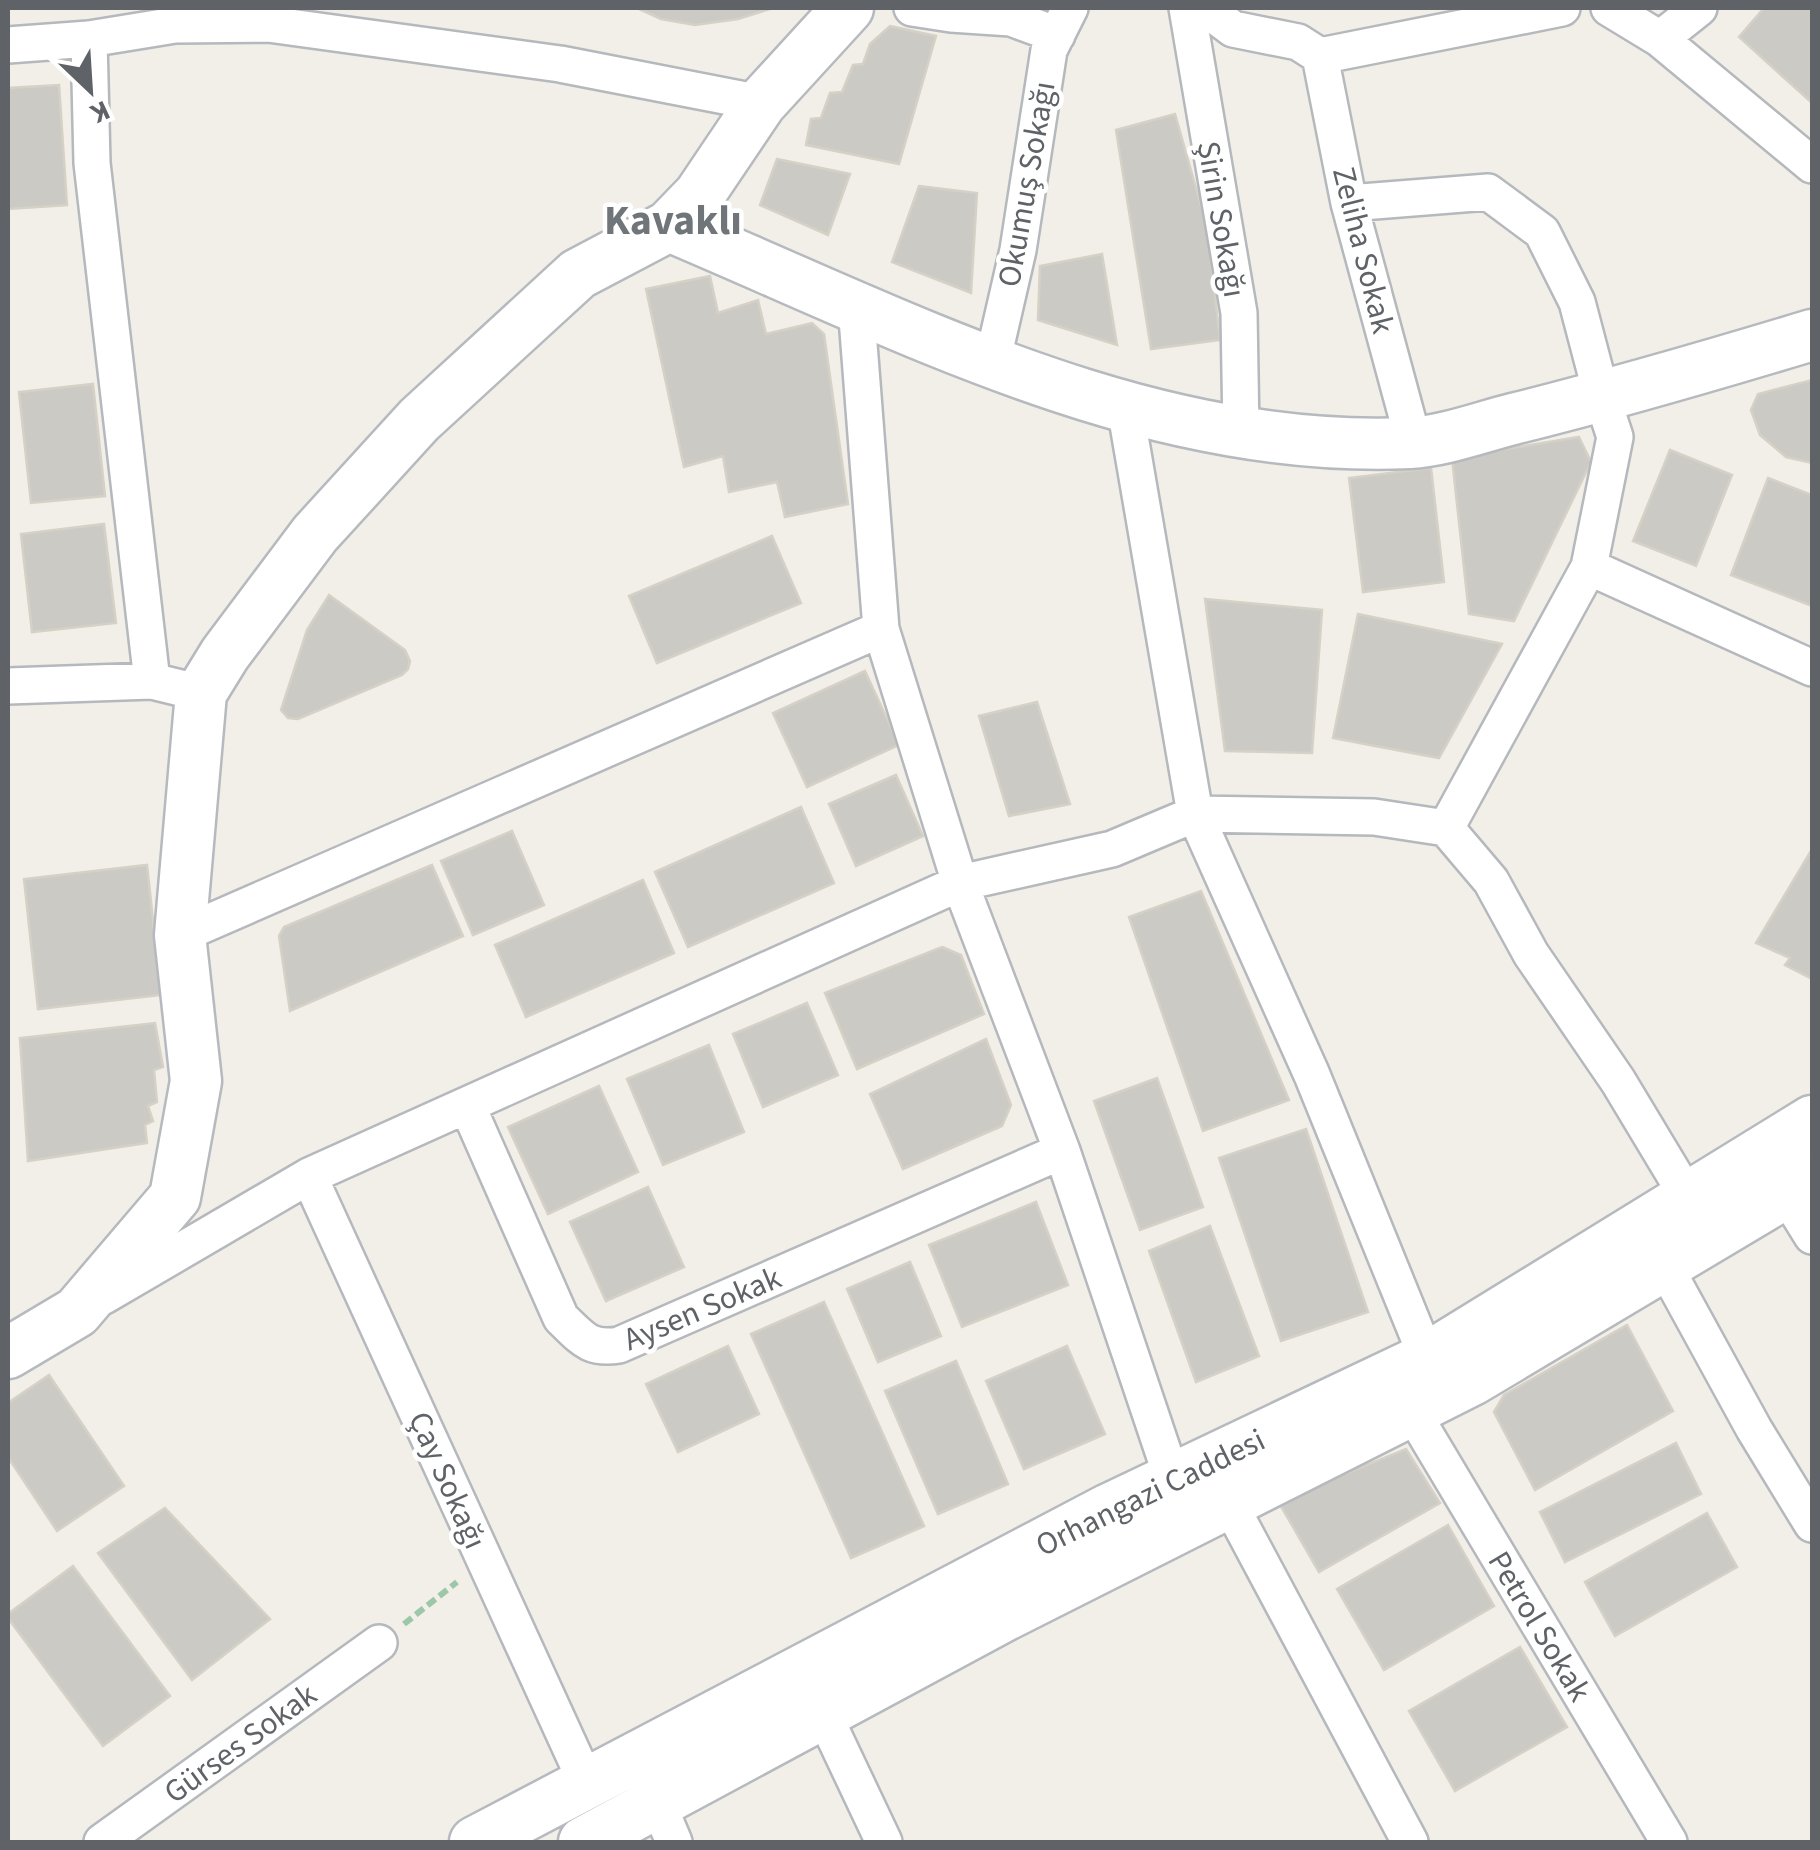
<svg xmlns="http://www.w3.org/2000/svg" width="1820" height="1850" font-family="'Source Sans 3',sans-serif">
  <style>
    .building { fill: #cccac5; stroke: #d6d1c6; stroke-width: 2.5 }
    .lines { fill: none; stroke-linecap: round; stroke-linejoin: round }
    .street-casing { stroke: #b5b8bc; stroke-width: 40 }
    .secondary-casing { stroke: #b6babf; stroke-width: 55 }
    .path { stroke: #9cc7a9; stroke-width: 6; stroke-dasharray: 10 5; stroke-linecap: butt }
    .street { stroke: #fff; stroke-width: 35 }
    .secondary { stroke: #fff; stroke-width: 50 }
    .labels { text-anchor: middle; stroke-width: 9; stroke-linejoin: round; paint-order: stroke }
    .street-label { font-size: 32px; fill: #5f6368; stroke: #fff }
    .district-label { font-size: 42px; font-weight: bold; fill: #70757a; stroke: #fff }
  </style>
  <rect width="100%" height="100%" fill="#f1efe8"/>
  <path class="building" d="M637,8H773L738,19L695,25L661,19Z
    M1764,8H1812V103L1739,37Z
    M890,26L936,36L899,164L806,145L811,119L821,118L830,93L842,92L853,65L863,64L870,44Z
    M59,85L67,205L8,209V88Z
    M1175,114L1207,227L1220,340L1151,349L1116,130Z
    M777,159L850,174L828,235L760,205Z
    M919,186L977,193L971,293L892,262Z
    M1102,254L1117,345L1038,320L1040,266Z
    M710,276L718,313L758,300L766,334L812,323L824,334L848,504L785,517L777,482L729,492L723,456L684,467L646,289Z
    M1812,380V463L1786,457L1760,435L1751,410L1758,394Z
    M93,384L105,496L31,503L19,392Z
    M1579,437L1591,462L1514,621L1469,614L1452,458Z
    M1670,450L1732,475L1696,566L1633,541Z
    M1431,468L1444,582L1363,592L1349,478Z
    M1768,478L1812,495V606L1731,575Z
    M104,524L116,623L32,632L21,534Z
    M772,536L801,603L657,663L629,596Z
    M329,595L405,650L410,661L408,669L402,675L298,719L288,718L281,710L307,630Z
    M1205,599L1322,610L1312,753L1225,751Z
    M1358,614L1502,644L1439,758L1333,738Z
    M865,671L899,745L807,787L773,713Z
    M1037,702L1070,804L1009,816L979,716Z
    M896,775L923,836L856,866L829,804Z
    M801,807L834,883L688,947L655,872Z
    M512,831L544,905L473,935L441,861Z
    M1812,849V979L1785,965L1790,958L1756,943Z
    M147,865L161,995L38,1009L24,879Z
    M432,865L463,936L290,1011L279,936L284,927Z
    M643,880L674,953L526,1017L495,945Z
    M1201,891L1289,1100L1203,1131L1129,917Z
    M942,947L961,955L984,1014L857,1069L825,993Z
    M807,1003L838,1075L763,1107L733,1034Z
    M155,1023L163,1067L154,1070L157,1102L148,1106L153,1121L145,1125L147,1143L28,1161L20,1038Z
    M986,1039L1011,1105L1002,1126L903,1169L870,1094Z
    M709,1045L744,1132L663,1165L627,1079Z
    M1157,1078L1203,1207L1140,1230L1094,1101Z
    M599,1086L638,1172L548,1214L508,1127Z
    M1306,1129L1368,1312L1281,1341L1219,1158Z
    M648,1187L684,1267L606,1301L570,1222Z
    M1036,1202L1068,1285L962,1327L929,1245Z
    M1210,1226L1259,1356L1196,1382L1149,1251Z
    M910,1262L941,1336L878,1362L847,1289Z
    M824,1302L924,1526L851,1558L751,1334Z
    M1627,1325L1673,1411L1535,1490L1494,1412L1504,1395Z
    M728,1346L759,1414L678,1452L646,1384Z
    M1067,1346L1105,1434L1024,1469L986,1381Z
    M956,1361L1008,1484L938,1514L885,1391Z
    M49,1375L124,1486L57,1531L8,1457V1403Z
    M1676,1443L1701,1494L1565,1562L1540,1512Z
    M1406,1449L1440,1503L1319,1572L1278,1501Z
    M165,1508L270,1619L192,1680L98,1553Z
    M1707,1513L1737,1567L1615,1636L1585,1582Z
    M1448,1525L1494,1606L1384,1670L1337,1589Z
    M73,1566L170,1696L103,1746L8,1618V1614Z
    M1520,1647L1567,1727L1455,1791L1409,1711Z"/>
  <g class="lines">
    <defs>
      <path id="street" d="M912,8L951,14L1011,18L1057,35
        M1187,8L1239,313L1241,432
        M1205,8L1233,29L1298,42L1320,56L1562,8
        M1609,8L1660,39L1812,165
        M89,39L92,163L152,681
        M1660,39L1699,8
        M8,45L89,39L175,25L268,24L560,64L761,103
        M1320,56L1349,203L1414,443
        M1349,203L1488,192L1542,232L1577,302L1602,397L1615,437L1589,567L1446,828
        M856,305L881,629L960,883L1062,1151L1173,1481
        M992,363L1018,250L1049,50L1070,8
        M1125,407L1195,814L1312,1075L1427,1358
        M1589,567L1812,668
        M8,686L152,681L201,693
        M180,935L881,629
        M467,1105L561,1318C582,1338 589,1350 619,1345L1062,1151
        M309,1176L587,1784
        M1786,1194L1812,1236
        M1663,1263L1754,1429L1812,1524
        M104,1296L309,1176L960,883L1112,849L1195,814L1374,817L1446,828L1491,881L1531,954L1618,1081L1689,1199
        M1411,1410L1669,1842
        M1228,1501L1410,1842
        M823,1713L884,1842
        M658,1804L674,1842
        M102,1842L379,1643"/>
      <path id="secondary" d="M669,226C904,325 1147,455 1410,443C1444,441 1481,427 1513,419C1614,394 1713,365 1812,335
        M8,1353L77,1312L175,1197L196,1081L180,935L201,693L225,654L315,534L419,420L578,274L669,226L699,195L761,103L848,8
        M475,1842L1109,1509L1427,1358L1812,1121
        M584,1842L1004,1616L1472,1380L1812,1177"/>
    </defs>
    <use href="#street" class="street-casing"/>
    <use href="#secondary" class="secondary-casing"/>
    <path class="path" d="M404,1624L457,1582"/>
    <use href="#street" class="street"/>
    <use href="#secondary" class="secondary"/>
  </g>
  <g class="labels">
    <g class="street-label">
      <text transform="translate(1026 184) rotate(-80)" y="11">Okumuş Sokağı</text>
      <text transform="translate(1222 219) rotate(80)" y="11">Şirin Sokağı</text>
      <text transform="translate(1364 250) rotate(76)" y="11">Zeliha Sokak</text>
      <text transform="translate(702 1308) rotate(-23)" y="11">Aysen Sokak</text>
      <text transform="translate(448 1480) rotate(66)" y="11">Çay Sokağı</text>
      <text transform="translate(1150 1492) rotate(-26)" y="11">Orhangazi Caddesi</text>
      <text transform="translate(1540 1626) rotate(59)" y="11">Petrol Sokak</text>
      <text transform="translate(240 1743) rotate(-36)" y="11">Gürses Sokak</text>
    </g>
    <g class="district-label">
      <text x="673" y="234">Kavaklı</text>
    </g>
  </g>
  <rect width="1820" height="1850" fill="none" stroke="#5f6368" stroke-width="20"/>
  <g transform="translate(90 90) rotate(155)" stroke="#ffffff" stroke-width="8" paint-order="stroke">
  <path d="M0-8L18 38L0 25L-18 38Z" fill="#5f6368"/>
  <text y="-15" font-size="28" font-weight="bold" text-anchor="middle" fill="#5f6368">K</text>
  </g>
</svg>
